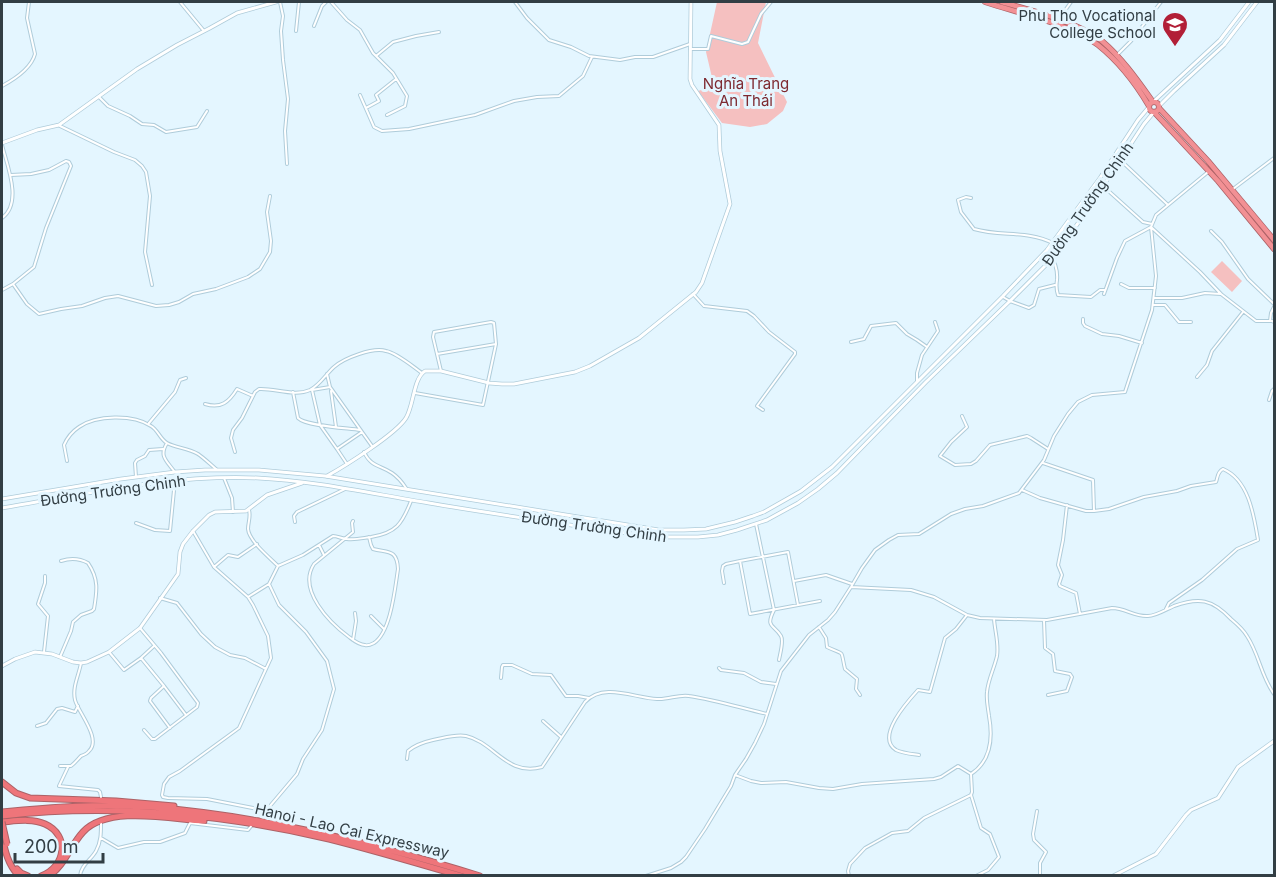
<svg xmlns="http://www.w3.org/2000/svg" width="1276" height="877" font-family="Inter,sans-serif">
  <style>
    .green { fill: #f5c0c0 }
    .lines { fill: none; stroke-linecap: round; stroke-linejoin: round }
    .minor-casing { stroke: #afccda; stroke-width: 4 }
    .tertiary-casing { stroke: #afccda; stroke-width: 4.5 }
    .secondary-casing { stroke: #afccda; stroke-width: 4.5 }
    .trunk-casing { stroke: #ac6267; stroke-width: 6 }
    .motorway-casing { stroke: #ac6267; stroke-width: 7 }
    .minor { stroke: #fff; stroke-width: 2 }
    .tertiary { stroke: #fff; stroke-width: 3 }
    .secondary { stroke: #fff; stroke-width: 3 }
    .trunk { stroke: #f29094; stroke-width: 4.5 }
    .motorway { stroke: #ee757a; stroke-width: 5 }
    .motorway-bridge-casing { stroke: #ac6267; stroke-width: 7; stroke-linecap: butt }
    .motorway-bridge { stroke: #ee757a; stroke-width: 5 }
    .labels { text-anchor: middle; stroke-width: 6; stroke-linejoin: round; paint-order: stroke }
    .poi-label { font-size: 15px; fill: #323e44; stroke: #e4f6ff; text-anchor: end }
    .park-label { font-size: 15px; fill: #7e2a31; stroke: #e4f6ff }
    .street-label { font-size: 15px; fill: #323e44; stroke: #e4f6ff }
  </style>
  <rect width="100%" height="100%" fill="#e4f6ff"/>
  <path class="green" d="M717,2H766L758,43L787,102L783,111L767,124L750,127L722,123L698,91L714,86L706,52Z
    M1222,261L1242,281L1232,292L1211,272Z"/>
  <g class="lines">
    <defs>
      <path id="minor" d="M180,2L204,31
        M280,2L283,16L281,31L283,60L288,99L285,131L287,164
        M331,2L347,20L360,30L373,53L393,73L407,96L405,106L387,115
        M515,2L527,18L549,40L571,47L589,56L620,60L635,57H653L690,44
        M1059,19L1071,2
        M314,26L322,6L326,2
        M296,31L299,2
        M690,49H708L711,36L742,44L748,42L761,14L771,2
        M1117,55L1131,41L1161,2
        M376,56L393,42L416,36L439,32
        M2,86C15,79 31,69 35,54L27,18L29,2
        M360,95L374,127L382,131L409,129L475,115L514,101L537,97L559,96L583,76L592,57
        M99,97L108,106L130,116L142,124L154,125L166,132L197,127L207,111
        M366,108L379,101L376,95L396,79
        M60,126L114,152L135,160L142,166L146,172L150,196L145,252L152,285
        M2,145C7,165 23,203 2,218
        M1115,155L1167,204
        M11,175L31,174L49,170L66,161L69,162L71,166L46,228L34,267L13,284L27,304L39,314L61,309L82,306L105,298L118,296L156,306L169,305L179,302L193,294L216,289L248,277L260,269L270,252L271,241L267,212L270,196
        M1103,186L1143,222L1152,224
        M1233,189L1274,158
        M971,198L966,197L958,200L961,212L974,229C1001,237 1027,230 1053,243
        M1211,231L1222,242L1248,279L1274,304
        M1047,250C1054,259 1058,269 1057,280C1056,286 1056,289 1058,295L1091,297L1100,290H1105
        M1121,284L1129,288H1155
        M2,290L13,284
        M693,294L704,306L747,311L754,316L769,332L795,352V354L757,406L763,410
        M1104,294L1117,258L1125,241L1151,227L1200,272L1221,294
        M1003,297L1010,301L1029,308L1034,305L1039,289L1055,285
        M1154,298H1182L1205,293L1221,294L1256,321H1272L1274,322
        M1153,305H1165L1179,322H1191
        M1083,319V323L1085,326L1102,334L1119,336L1142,343
        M1270,321L1271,313L1274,307
        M851,342L864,339L871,326L896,323L907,334L917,340L927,347
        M437,354L496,344
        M327,374L330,387L362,432
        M1197,377L1207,365L1212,351L1243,312
        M917,381V373L922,355L938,331L935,322
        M312,390L320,425L337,449
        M312,390L330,387
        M331,391L336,427
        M293,392L298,418C306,426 346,428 360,430
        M415,393L483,405L496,344L494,323L491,322L434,332L433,337L441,371
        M1269,400L1272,391L1274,389
        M205,404C221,409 229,402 237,389L253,396
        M962,416L967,427L951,442L940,456L955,465L971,464L976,461L990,445L1027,436L1031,438L1048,449
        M149,423L175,392L180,380L186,378
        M167,443C159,456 166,460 174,471
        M235,452L231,438L233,430L242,418L255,392L259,389C275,388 294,397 310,390C320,385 326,374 334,367C344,358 373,347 386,351C397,353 412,366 422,373
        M364,452C371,467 380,465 392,473C398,477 402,482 406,488
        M67,461L64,445C67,438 73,431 79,427C96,415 133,414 151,426C158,430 160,439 167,443C176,448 188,448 198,454C204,458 210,464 216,469
        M1043,463L1093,480L1094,511
        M347,464L337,449L362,432L372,446
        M136,477L135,463L137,460L145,456L149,450L163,449
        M224,478L232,498L233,512
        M1022,490L1040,498L1086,511H1094L1109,509L1144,497L1177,491L1191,486L1216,482C1218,477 1217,472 1223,469C1249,480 1254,516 1258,540L1237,549L1202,580L1169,603L1166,609
        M1067,505L1063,540L1058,565L1062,575L1059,584L1060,586L1076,593L1080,614
        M249,510C251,517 248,522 248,529C249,541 270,558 278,566
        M353,521L352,523L353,532L314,564C297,590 330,623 349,637C353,640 359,645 365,645C367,646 372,644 374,643C391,632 395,588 398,569C397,549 388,553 373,549L371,545L369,537
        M295,522L294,516L297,512L345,489
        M136,523L155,530L170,531L175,480
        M756,524L774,610C765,628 774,624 781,636C784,641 780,654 779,660
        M193,531L214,567L248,597L253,605L268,636L271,658L239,728L180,771L169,777L164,784L162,795L163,797L168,798L207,799L263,810
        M319,545L324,555
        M214,567L228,555L238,557L257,544
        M794,581L826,575L852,584
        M724,583L722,571L723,566L726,564L740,561
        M851,587L911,590L934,597L967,615L980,618L1047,620L1112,608C1125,608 1135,617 1148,616C1156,616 1165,610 1174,606C1199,597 1212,599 1231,619C1237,624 1243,629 1247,636C1259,654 1261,676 1274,694
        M248,597L269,584L278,566L303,555L333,536C338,536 342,539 347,539C355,540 363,538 371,537C396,533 402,524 411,501
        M160,598L177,603L201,634L215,647L230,655L245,658L266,669
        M798,605L788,552L740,561L750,614L820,601
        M371,616L384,629
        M1044,620L1045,648L1053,654L1055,671L1070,674L1072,677L1067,691L1048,695
        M819,627L826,638L827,647C846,656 840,648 845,669L857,679L856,689L860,695
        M140,628L161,653L198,703L197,707L155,739H152L144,730
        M353,640L356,621L355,613
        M154,646L141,658L164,686L151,698L150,701L170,728
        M44,652L48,616L38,604L45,583V576
        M109,652L124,670L141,658
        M60,657L71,631L73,622L81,615L92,611L94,609C97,591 99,579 88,563C79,558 70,558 61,561
        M719,668L721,670L744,673L761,682L776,684
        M501,678L502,667L503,665H512L532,674L551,675L566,696H578L589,698
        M164,686L186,715
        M543,721L561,737
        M37,726L46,723L57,709L62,708L75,712L78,706
        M919,755C912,754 902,753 896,750C875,737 908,701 918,690L930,692L945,638L956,629L967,615
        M407,759L408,751C415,745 424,742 433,740C444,738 455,734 466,736C494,742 507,777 542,767L585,702C604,682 634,698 657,699C668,700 679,694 689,696C716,700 741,708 767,714
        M60,766H71C75,763 78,759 81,756C84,755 87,754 89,751C102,739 78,712 75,700C72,687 79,675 81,663
        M68,767L59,786L98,790L100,792L101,797
        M735,775L751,781L761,783L786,782L819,788L833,789L862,784L934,779L941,777L958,766L971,774
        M971,795L981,828L990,834L999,857L988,870L976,876
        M1037,811L1033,834L1034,840L1046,852L1040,863V876
        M260,814L270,806L297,774L303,759L322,730L334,689L327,661L306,632L279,605L269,584
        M101,838L118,848L144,842H160L185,833L190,823L248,830L252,825
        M80,876C81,865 91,860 96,851C101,842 101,833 101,823
        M646,876L671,868L681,862L686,857L705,829L731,786L735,775L746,759L755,743L764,724L781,671L809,635L828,620L835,612L851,587L862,568L875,550L889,540L898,535L919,534L951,514L965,509L983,506L1019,493L1044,460L1054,436L1068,414L1078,402L1092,395L1125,392L1152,310L1156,276L1151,227L1156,215L1208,172
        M849,876L848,871L850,864L865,848L892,833L908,831L924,818L971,795L972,792L971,774C991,761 993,738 989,716C988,708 986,700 987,692C988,680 994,669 997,656C999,644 995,632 994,619"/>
      <path id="tertiary" d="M2,143L37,130L59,125L137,69L177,45L210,28L237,13L276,2
        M327,476C345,466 396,434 406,418C414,405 413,379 425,371H441L489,383L502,384H514L575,372L590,366L639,338L696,292L702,283L730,204L720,151L719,125L692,85L690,79L691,2
        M2,666L15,659L35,652L52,654L73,662L81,663L87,662L109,652L140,628L178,574L180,552L183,544L193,531L209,515L215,512L246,511L267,495L302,483
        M1113,876L1156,854L1186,815L1191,810L1218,798L1238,767L1274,741"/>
      <path id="secondary" d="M1153,102L1220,40L1249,2
        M1159,106L1174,91L1224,45L1257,2
        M2,499L121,479L175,472L205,470H259L325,476L659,530H684L706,529L735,522L753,516L764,512L801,491L832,467L1003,296L1047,250L1100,178L1138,120L1149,107
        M2,508C86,494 172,474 258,478C315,481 373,494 429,503C504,516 579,526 654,537H698L718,535L737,530L767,520L798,503L818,489L837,473L926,382L1010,301L1053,258L1086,212L1144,124L1154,112"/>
      <path id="trunk" d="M985,2C1018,13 1071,24 1098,45C1118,61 1136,84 1149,106
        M1002,2C1033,11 1076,21 1102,41C1122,58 1138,81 1153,102
        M1149 107a5 5 0 1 1 10 0a5 5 0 1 1-10 0Z
        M1159,108L1208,161L1274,240
        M1154,112L1218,181L1274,249"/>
      <path id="motorway" d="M2,782L16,793L30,798L116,801L174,806
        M2,812C51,807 101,803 151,807C263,816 373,843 480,876
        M2,816C111,803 222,814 329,839C373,850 417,863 461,876
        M2,822C15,821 32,818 45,824C70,835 66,867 41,876
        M2,836C5,851 8,865 19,876
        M17,869L21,873L28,876
        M49,876C65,865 70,846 83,832C108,805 171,819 204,821"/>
    </defs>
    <use href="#minor" class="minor-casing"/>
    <use href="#tertiary" class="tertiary-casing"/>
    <use href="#secondary" class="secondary-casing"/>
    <use href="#trunk" class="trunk-casing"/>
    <use href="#motorway" class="motorway-casing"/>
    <use href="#minor" class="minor"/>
    <use href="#tertiary" class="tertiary"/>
    <use href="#secondary" class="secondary"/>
    <use href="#trunk" class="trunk"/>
    <use href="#motorway" class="motorway"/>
    <defs>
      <path id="motorway-bridge" d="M2,822L7,844"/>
    </defs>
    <use href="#motorway-bridge" class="motorway-bridge-casing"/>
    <use href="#motorway-bridge" class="motorway-bridge"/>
  </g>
  <defs>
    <symbol id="university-pin" viewBox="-11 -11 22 30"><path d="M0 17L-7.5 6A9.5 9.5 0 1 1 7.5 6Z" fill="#b21f37" stroke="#e4f6ff"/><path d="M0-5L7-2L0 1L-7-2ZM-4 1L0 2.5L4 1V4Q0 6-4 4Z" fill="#fff"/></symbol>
  </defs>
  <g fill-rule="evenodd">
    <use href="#university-pin" x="1160" y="10" width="30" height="40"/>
  </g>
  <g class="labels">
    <g class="poi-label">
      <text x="1156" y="21">Phu Tho Vocational<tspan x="1156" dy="17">College School</tspan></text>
    </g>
    <g class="park-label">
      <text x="746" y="89">Nghĩa Trang<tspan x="746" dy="17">An Thái</tspan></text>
    </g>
    <g class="street-label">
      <text transform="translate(1088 204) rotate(-55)" y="5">Đường Trường Chinh</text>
      <text transform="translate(113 491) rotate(-8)" y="5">Đường Trường Chinh</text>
      <text transform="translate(594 527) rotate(8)" y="5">Đường Trường Chinh</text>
      <text transform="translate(352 831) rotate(13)" y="5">Hanoi - Lao Cai Expressway</text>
    </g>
  </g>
  <rect width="1276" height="877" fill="none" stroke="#323e44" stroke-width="6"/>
  <path d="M15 853v9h88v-9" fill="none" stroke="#323e44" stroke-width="3"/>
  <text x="24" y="853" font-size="18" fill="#323e44" stroke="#e4f6ff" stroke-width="4.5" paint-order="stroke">200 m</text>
</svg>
